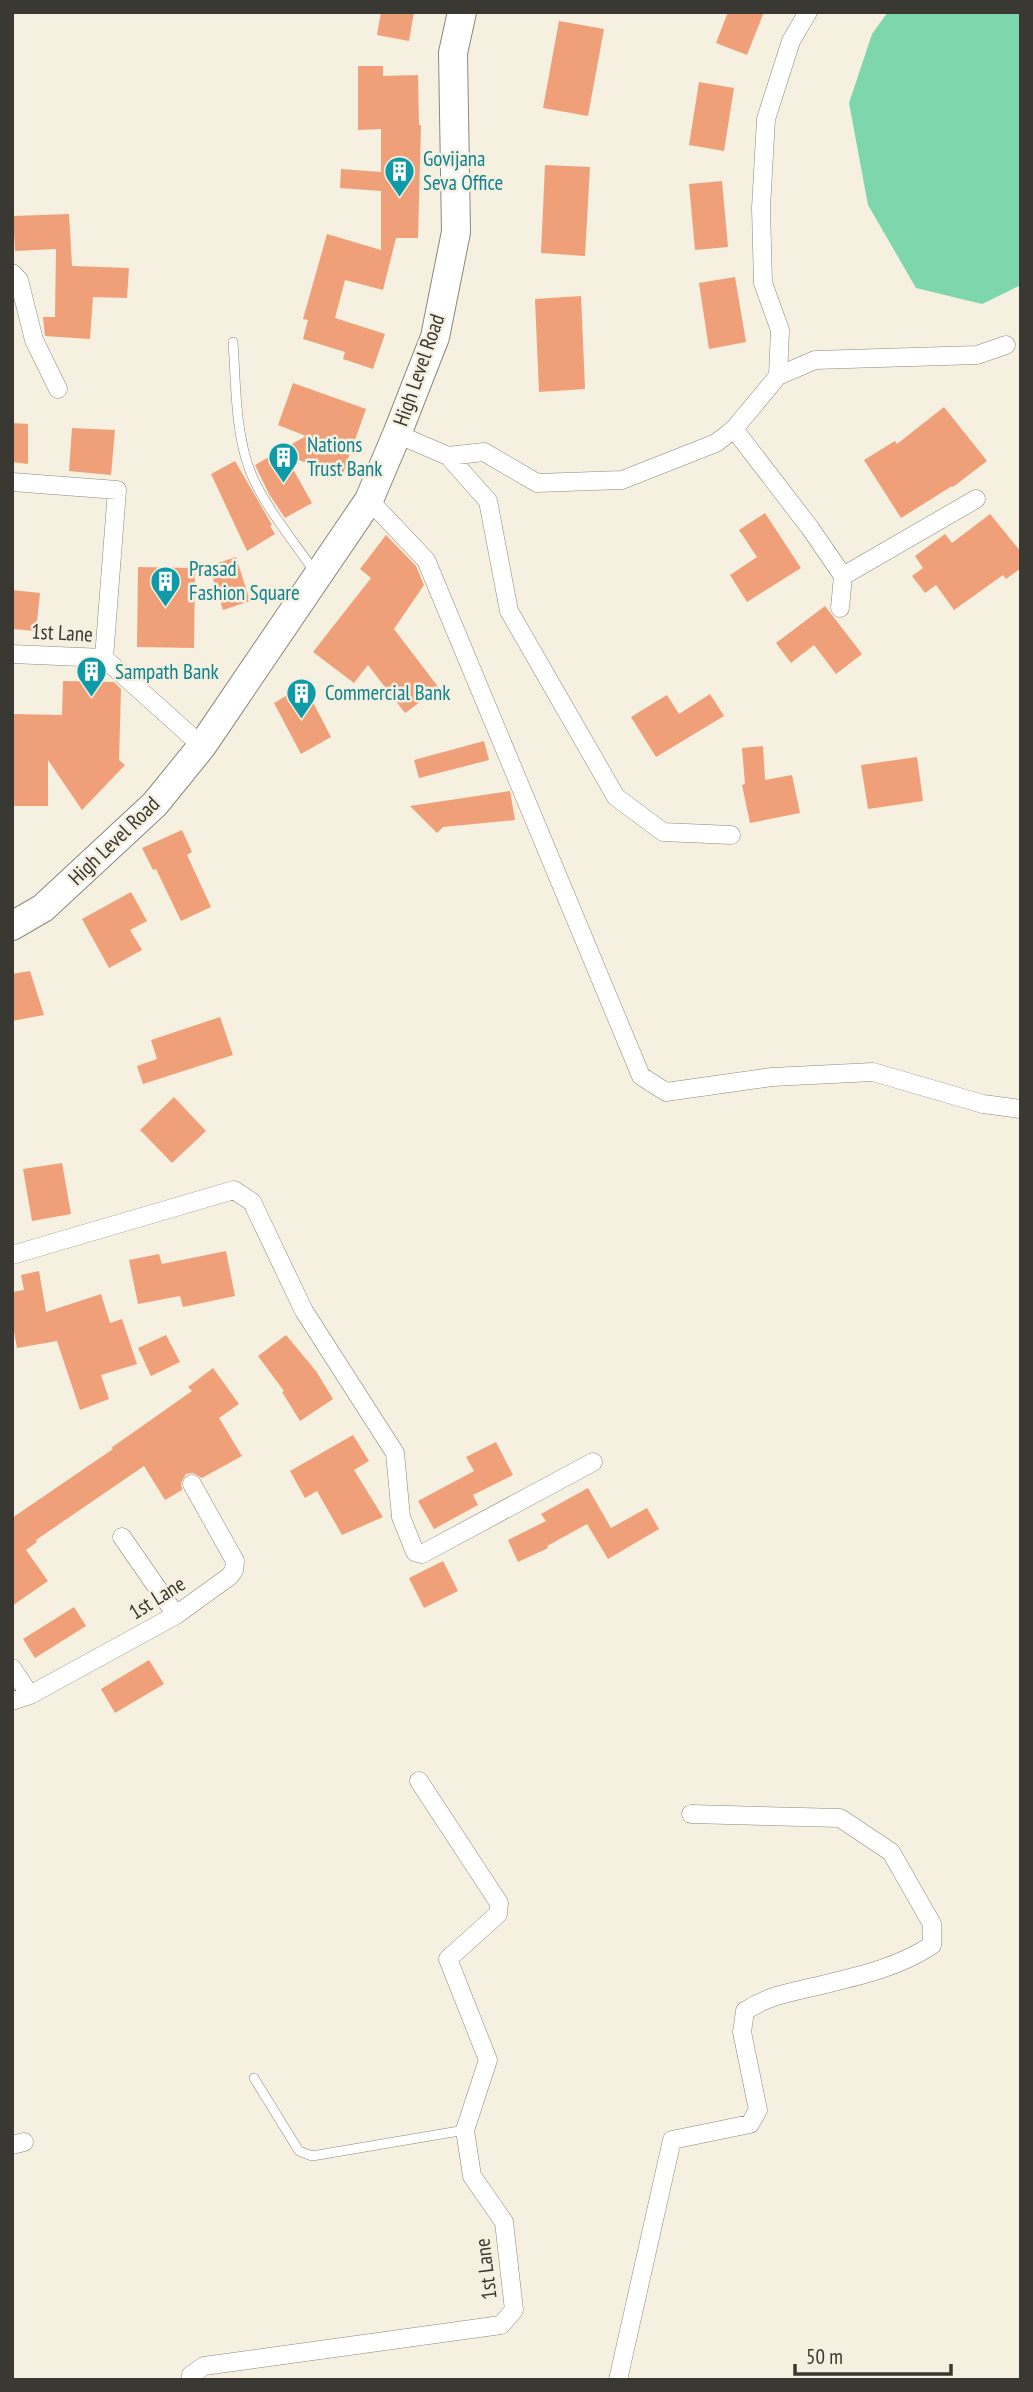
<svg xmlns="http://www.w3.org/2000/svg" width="1033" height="2392" font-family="'PT Sans Narrow',sans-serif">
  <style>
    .green { fill: #7ed7ac }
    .building { fill: #efa079 }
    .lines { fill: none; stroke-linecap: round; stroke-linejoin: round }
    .service-casing { stroke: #8d887a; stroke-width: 10 }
    .minor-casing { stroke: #8d887a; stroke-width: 19 }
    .trunk-casing { stroke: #8d887a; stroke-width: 30 }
    .service { stroke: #fff; stroke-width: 9 }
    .minor { stroke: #fff; stroke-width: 18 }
    .trunk { stroke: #fff; stroke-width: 28 }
    .labels { text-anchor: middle; stroke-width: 5; stroke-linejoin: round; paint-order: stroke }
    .culture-label { font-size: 21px; fill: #0d838f; stroke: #f5f0e0; text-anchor: start }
    .street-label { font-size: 21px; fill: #3a3832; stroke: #f5f0e0 }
  </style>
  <rect width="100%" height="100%" fill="#f5f0e0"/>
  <path class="green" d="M888,12H1021V285L982,304L916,288L868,205L849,103L872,34Z"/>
  <path class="building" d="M381,12H414L409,41L377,35Z
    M728,12H764L747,55L716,43Z
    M559,21L604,29L588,116L543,108Z
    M358,66H383V76L418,75L419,125H421L418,238H396L383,290L345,280L335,318L385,334L373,369L343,359L345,352L303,339L308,320L303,319L327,234L381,250V191L340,188L341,169L381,172V129L358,130Z
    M699,82L734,88L724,151L689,145Z
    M545,165L590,167L585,256L541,253Z
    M722,181L728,247L695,250L689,184Z
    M69,214L72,266L129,268L127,298L93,297L90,339L45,336L43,317H55L56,249L15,251L13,216Z
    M735,277L746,342L709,349L699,283Z
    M581,296L585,389L539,392L535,299Z
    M293,383L366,409L342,476L285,455L312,503L285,518L269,494L255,465L306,436L278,425Z
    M944,407L987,461L953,487L952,486L901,518L864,460L895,441L897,444Z
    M12,423L28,424V464L12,462Z
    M72,428L115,430L111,475L69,471Z
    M235,461L272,525L270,526L275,534L247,551L211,474Z
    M765,513L801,568L747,602L730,575L757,557L739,530Z
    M990,514L1021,552V568L1006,579L1003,575L954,610L936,585L925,593L912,576L923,568L915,556L945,534L952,543Z
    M386,535L416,566L424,585L394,629L439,688L405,713L368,665L354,683L313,652L371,578L360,569Z
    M236,557L250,601L223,610L209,566Z
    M138,567L195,568L194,648L137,647Z
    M12,590L40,593L36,631L12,629Z
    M825,606L862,654L836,674L814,645L791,663L776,643Z
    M63,681L114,682L121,689L119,760L125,765L82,810L48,760V806H12V714L62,715Z
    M304,685L331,737L301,754L274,703Z
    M710,694L724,716L656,757L631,717L667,695L679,714Z
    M484,741L489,760L419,778L414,760Z
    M763,746L765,780L792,775L800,813L750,823L742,785L745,784L742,748Z
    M917,757L923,801L868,809L861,765Z
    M510,791L515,820L443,827L437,833L410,806Z
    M182,830L192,852L187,855L211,907L181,921L156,869L153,870L142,848Z
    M131,892L147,921L130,930L142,950L109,968L82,919Z
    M30,971L44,1015L12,1021V974Z
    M220,1017L233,1055L143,1084L137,1066L157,1059L151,1040Z
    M174,1097L206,1131L172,1163L140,1130Z
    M62,1163L71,1214L32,1221L23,1169Z
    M226,1251L235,1296L183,1307L180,1296L138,1304L129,1260L159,1254L162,1264Z
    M39,1271L46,1312L101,1294L110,1323L122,1319L137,1364L101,1375L109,1399L80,1410L57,1341L17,1348L12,1321V1292L24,1290L21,1275Z
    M166,1335L180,1362L151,1376L138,1348Z
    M286,1335L316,1371L333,1399L300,1421L282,1392L284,1391L258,1356Z
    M213,1368L239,1404L219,1418L242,1456L202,1478L193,1473L186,1474L181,1483L182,1490L165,1500L144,1466L36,1540L37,1542L26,1550L48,1581L12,1606V1518L113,1449L111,1448L192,1391L188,1387Z
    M353,1435L369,1461L354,1470L383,1517L342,1535L317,1491L305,1498L290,1471Z
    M496,1442L513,1475L473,1495L478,1505L434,1529L418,1501L474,1471L466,1457Z
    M588,1488L611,1528L647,1508L659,1529L608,1559L587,1524L547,1546L548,1548L518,1562L508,1540L546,1521L541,1514Z
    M443,1561L458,1591L424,1608L409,1578Z
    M74,1607L86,1626L35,1658L23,1639Z
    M149,1660L164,1684L115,1713L101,1689Z"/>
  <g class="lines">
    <defs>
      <path id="service" d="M233,342C236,384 235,431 250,471C264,506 293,540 314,571
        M254,2078L299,2151L312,2156L465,2130"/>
      <path id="minor" d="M12,273L19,280L34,340L58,389
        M778,376L780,330L763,283L761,208L766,119L791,41L808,12
        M734,429L810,528L843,576L840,608
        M397,434L448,456L484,452L537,483L622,480L716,443L734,429L778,376L815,360L977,355L1006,345
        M448,456L488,501L509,611L616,797L663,832L731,835
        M12,482L117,490L104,658
        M369,500L426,560L641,1076L666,1092L772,1077L873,1072L983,1104L1021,1109
        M843,576L976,499
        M12,654L104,658L202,746
        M12,1255L234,1190L252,1202L304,1311L395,1453L401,1517L415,1552L422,1554L593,1462
        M122,1537L176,1615
        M12,1668L30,1695
        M12,1701L30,1695L176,1615L230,1576L234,1570L235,1561L192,1484
        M12,2145L24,2142
        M191,2380V2375L204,2366L501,2325L514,2310L504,2222L472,2176L465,2130L488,2060L448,1959L498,1914L499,1903L419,1781
        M618,2380L672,2140L750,2124L758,2110L742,2032L745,2011C768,1996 787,1993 813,1987C854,1977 896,1969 932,1945V1924L891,1852L840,1818L691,1814"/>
      <path id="trunk" d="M12,926L43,908L155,804L202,746L369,500L397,434L435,337L456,232L453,53L462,12"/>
    </defs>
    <use href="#service" class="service-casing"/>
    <use href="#minor" class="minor-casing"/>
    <use href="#trunk" class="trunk-casing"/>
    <use href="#service" class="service"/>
    <use href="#minor" class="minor"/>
    <use href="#trunk" class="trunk"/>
  </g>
  <defs>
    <symbol id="building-pin" viewBox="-11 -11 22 30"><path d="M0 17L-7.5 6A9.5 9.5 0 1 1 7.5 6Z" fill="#0f9aa8" stroke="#f5f0e0"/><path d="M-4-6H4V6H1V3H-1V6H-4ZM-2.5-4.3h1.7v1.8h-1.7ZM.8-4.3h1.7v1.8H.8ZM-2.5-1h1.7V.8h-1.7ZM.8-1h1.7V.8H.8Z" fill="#fff"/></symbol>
  </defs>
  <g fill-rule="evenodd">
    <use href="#building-pin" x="382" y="154" width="35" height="47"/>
    <use href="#building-pin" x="266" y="440" width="35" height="47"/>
    <use href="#building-pin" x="148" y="564" width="35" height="47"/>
    <use href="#building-pin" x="74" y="654" width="35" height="47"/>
    <use href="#building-pin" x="284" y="676" width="35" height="47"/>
  </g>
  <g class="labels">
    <g class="culture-label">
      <text x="423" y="166">Govijana<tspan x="423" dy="24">Seva Office</tspan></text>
      <text x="307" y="452">Nations<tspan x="307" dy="24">Trust Bank</tspan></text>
      <text x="189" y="576">Prasad<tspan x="189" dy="24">Fashion Square</tspan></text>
      <text x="115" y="679">Sampath Bank</text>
      <text x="325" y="700">Commercial Bank</text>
    </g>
    <g class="street-label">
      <text transform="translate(419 370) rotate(-71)" y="7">High Level Road</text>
      <text transform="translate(62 633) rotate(3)" y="7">1st Lane</text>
      <text transform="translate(114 841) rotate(-44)" y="7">High Level Road</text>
      <text transform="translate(157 1598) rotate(-32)" y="7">1st Lane</text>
      <text transform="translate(486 2269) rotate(-97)" y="7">1st Lane</text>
    </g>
  </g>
  <rect width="1033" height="2392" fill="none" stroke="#3a3832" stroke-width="28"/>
  <path d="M795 2364v10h156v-10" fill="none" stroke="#3a3832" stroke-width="3.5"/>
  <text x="806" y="2364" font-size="21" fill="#3a3832" stroke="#f5f0e0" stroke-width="5" paint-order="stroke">50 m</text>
</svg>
